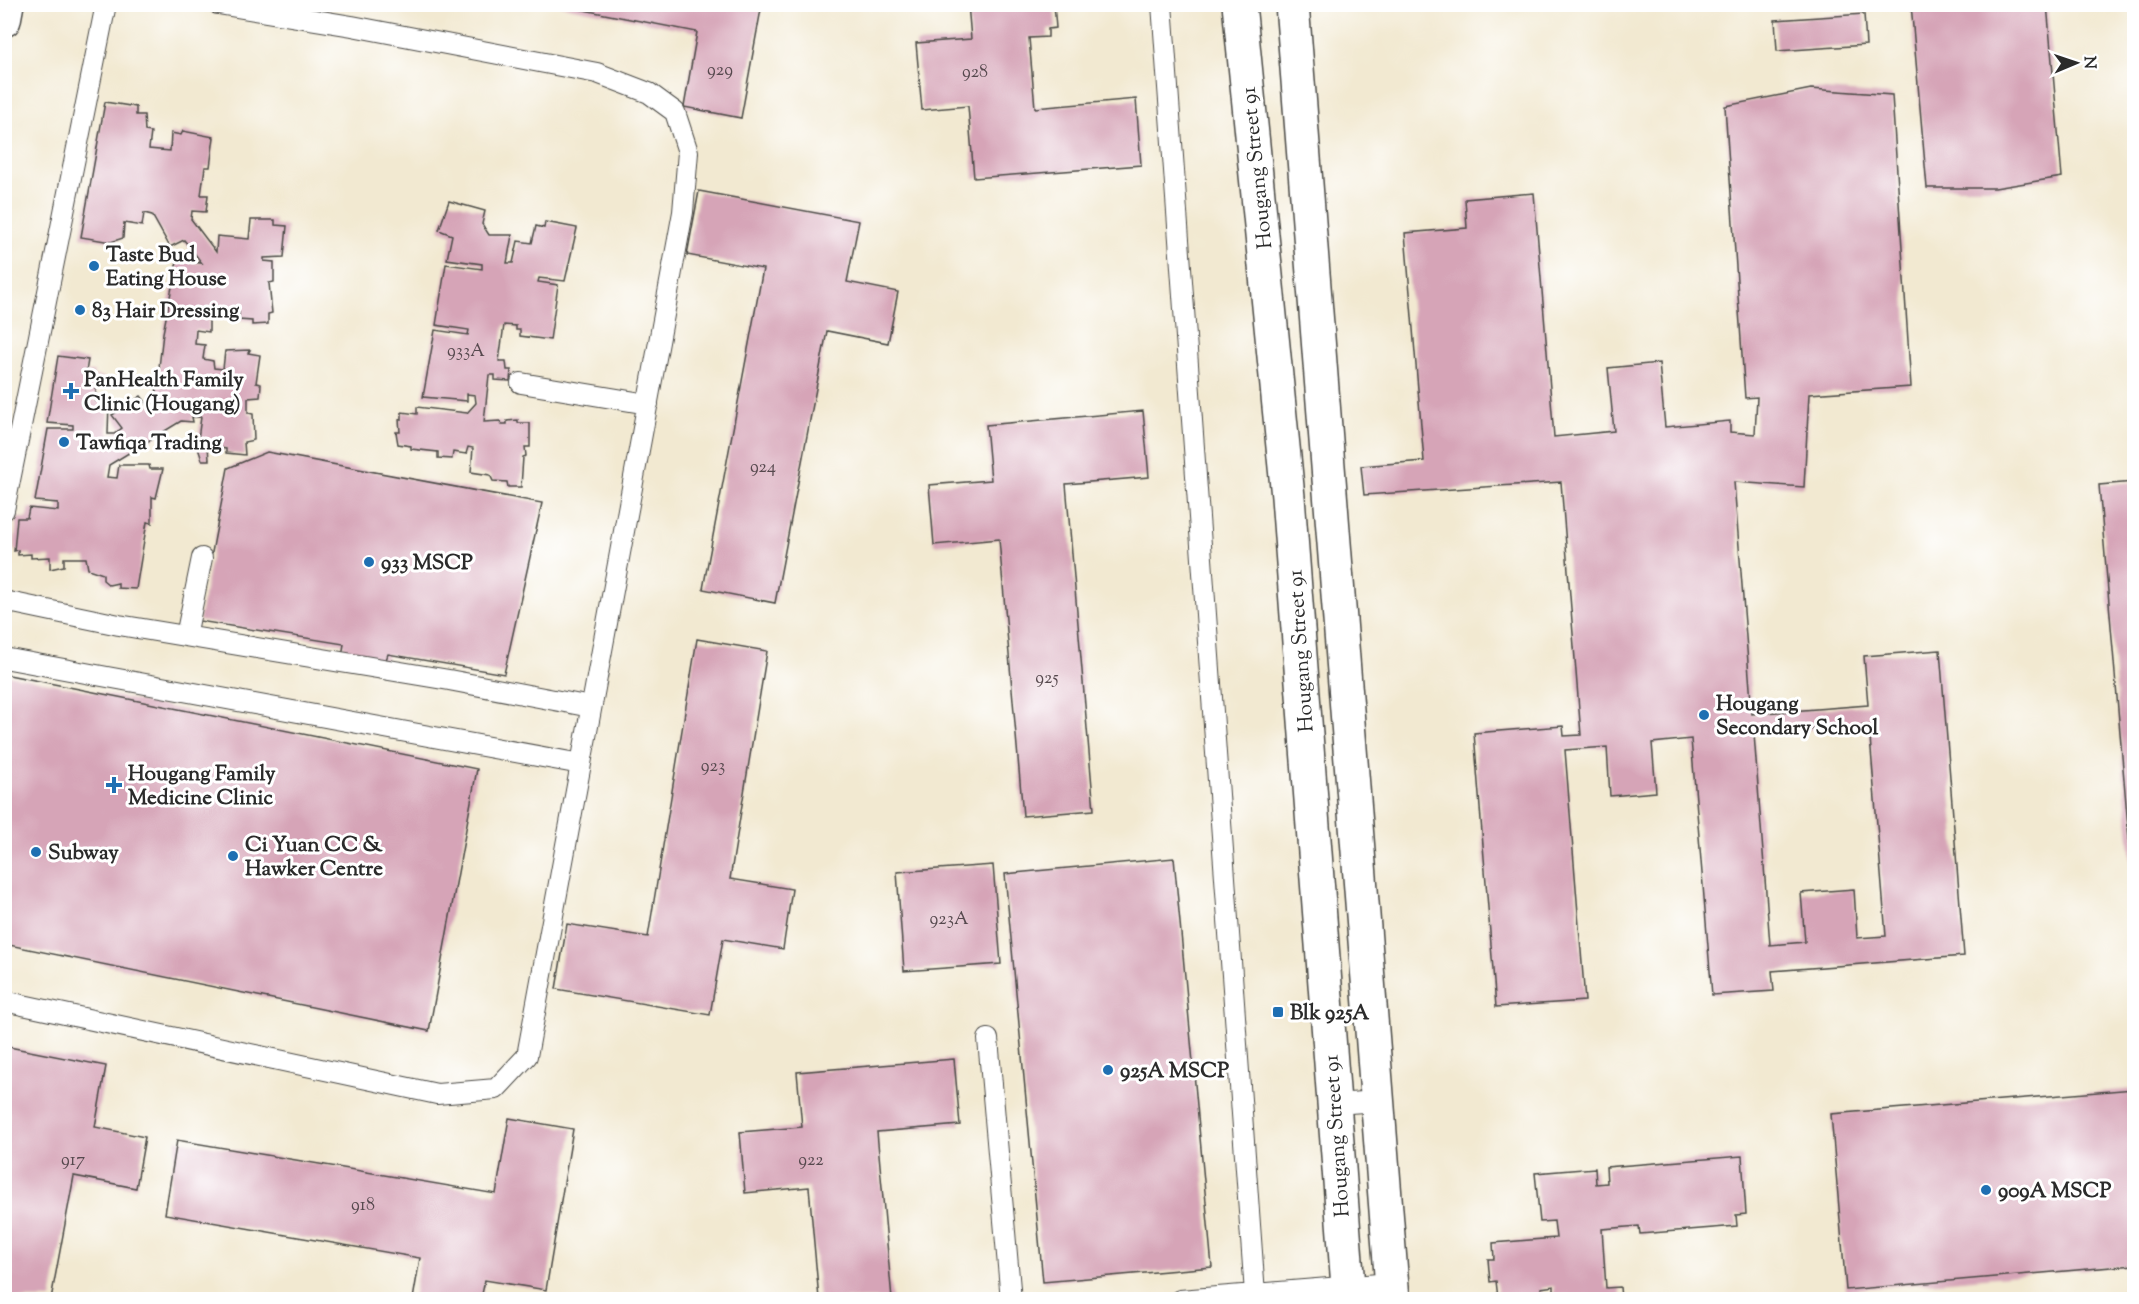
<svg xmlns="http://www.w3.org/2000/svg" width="2139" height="1304" font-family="'Sorts Mill Goudy',serif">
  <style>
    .building { fill: #d6a4b7; fill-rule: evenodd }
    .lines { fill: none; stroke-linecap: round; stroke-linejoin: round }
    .lane-casing { stroke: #494844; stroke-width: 22 }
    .street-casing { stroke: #494844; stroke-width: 36 }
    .secondary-casing { stroke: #494844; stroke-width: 36 }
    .lane { stroke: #fff; stroke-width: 20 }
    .street { stroke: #fff; stroke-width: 33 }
    .secondary { stroke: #fff; stroke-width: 33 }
    .poi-dot { fill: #1f6fb2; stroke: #fff; stroke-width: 2 }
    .labels { text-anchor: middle; stroke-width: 6; stroke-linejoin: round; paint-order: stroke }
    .number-label { font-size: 18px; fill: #56494e }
    .street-label { font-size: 21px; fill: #2b2b2b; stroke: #fff }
    .poi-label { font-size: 21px; font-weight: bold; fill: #2b2b2b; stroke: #fff; text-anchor: start }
  </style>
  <rect width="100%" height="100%" fill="#fff"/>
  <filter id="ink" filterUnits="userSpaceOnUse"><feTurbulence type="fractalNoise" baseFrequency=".0167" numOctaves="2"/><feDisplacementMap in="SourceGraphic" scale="12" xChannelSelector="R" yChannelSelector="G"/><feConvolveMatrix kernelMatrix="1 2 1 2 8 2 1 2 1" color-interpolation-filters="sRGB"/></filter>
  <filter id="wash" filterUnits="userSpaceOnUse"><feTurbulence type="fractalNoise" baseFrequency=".008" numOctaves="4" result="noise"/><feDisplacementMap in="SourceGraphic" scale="24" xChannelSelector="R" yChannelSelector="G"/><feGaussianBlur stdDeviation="1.35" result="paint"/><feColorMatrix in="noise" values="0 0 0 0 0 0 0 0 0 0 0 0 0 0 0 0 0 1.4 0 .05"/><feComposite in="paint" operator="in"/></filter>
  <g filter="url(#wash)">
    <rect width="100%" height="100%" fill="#f2e9d1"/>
    <g id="blocks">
      <path class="building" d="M553,4H762L741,118L684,107L697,32Z
        M968,4H1054L1056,28L1048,29V37L1029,38L1035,108L1136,99L1141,165L974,178L968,106L922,110L916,43L971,39Z
        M1911,4H2047L2062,177L1995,188H1927Z
        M1864,14L1866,45L1777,51L1775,20Z
        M1811,89L1892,95L1911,387L1809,394L1804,487L1734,482L1752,714L1868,705L1864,656L1940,650L1964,956L1772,971L1774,991L1712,995L1691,739L1652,743L1656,792L1610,796L1607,747L1565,750L1585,1001L1496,1007L1474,733L1563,726L1564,736L1581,735L1561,482L1364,495L1361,466L1424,461L1405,233L1467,228L1465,199L1534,193L1554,437L1614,431L1608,368L1659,363L1665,427L1730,421V432L1755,434L1757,397L1745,398L1725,106ZM1869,725L1886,936L1857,938L1854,889L1801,893L1805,942L1770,945L1754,734Z
        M105,102L136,107V115H144L145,131L151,132L149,149L170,151L171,133L181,135L183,131L214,137L210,167H205L201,195H208L206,212L192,211L191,219L216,252L217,236L249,239L251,220H275V225L287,226L284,257L264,258V261L274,262V282L269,283L272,313L268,314V324L252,325V321L239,320V312L227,311L226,319H209V332L196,330L195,344L205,345L203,359L213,361L214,368L223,369L225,351L250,350L248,353L260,355L256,383L261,384L260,397L248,398V413L253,414L254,440L244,442L245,455L226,453V449L208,446L209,460H202L195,439H198L201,417H192L193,422L181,421L109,465L107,477L117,478L119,465H149L150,469H163L156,498L152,497V523L147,522L136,589L118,588V583L109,585L103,580V574L88,569L86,558H64V566L50,569V557L31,558V554L18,555V550L14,551L17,518H27L29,508L58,511V503L35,501L48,429H73V425L47,423L58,356L88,360L86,372H94L93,376L104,377L103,385L96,386V401H109L108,434H114L122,428L112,415L141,396L149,406L155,402L163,333L177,261L202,263L184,240L170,247L152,215L144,213L142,226L124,223L123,238L111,242L81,237Z
        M699,191L859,221L847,282L898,292L888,343L827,331L775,603L703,589L763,269L687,255Z
        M449,201L485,211L482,224L489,235H512L507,263H513L518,241L532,243L536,226L544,228L545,222L577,228L565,281L539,278L538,282L558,285L550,340L520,336V330H516V326L504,325L499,361H506L507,370H511L510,381L495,380V375H489L484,422L500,421L502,424H507V421L518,420V423H530V447H525L526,456L523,457L521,487H508L507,482L493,481L490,475L471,472L473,448L468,447L466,454L453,452L452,459L438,458V452L411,449V446L398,444L396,432H400L399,419H402V412L417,414V407L467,413L476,403L475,395L467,394V401L423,397L435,330L468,335L469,330L436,325L446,264L482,269V264L447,259L452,235L439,230Z
        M1143,411L1149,477L1066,484L1094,810L1023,816L999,539L934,545L929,485L991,480L986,425Z
        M267,452L542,503L504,674L388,654L385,663L342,656L344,644L199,621L228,468Z
        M2134,482V886H2133L2099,485Z
        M697,639L767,651L730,879L792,889L783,949L723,939L710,1015L556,989L567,924L648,937Z
        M4,674L477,769L429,1031L4,944Z
        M1174,858L1212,1267L1043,1282L1005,874Z
        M993,865L1001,964L904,971L897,872Z
        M4,1046L106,1066L95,1127L145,1137L136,1188L74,1176L51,1299H4V1142L10,1113L4,1112Z
        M954,1059L960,1125L877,1132L892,1299H819L809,1187L745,1193L740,1132L802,1127L797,1072Z
        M2134,1089V1265L1846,1290L1831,1114Z
        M509,1118L573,1129L546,1290L485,1280L481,1299H413L420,1258L165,1214L177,1140L496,1194Z
        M1742,1156L1746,1214L1736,1215L1737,1226L1640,1234L1639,1226L1602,1229L1606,1288L1620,1287L1621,1299H1568V1295L1554,1296V1286L1541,1288L1542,1295L1498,1298L1496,1281L1490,1282L1488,1259H1494L1493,1243L1556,1238L1554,1221L1540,1222L1535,1173L1595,1168L1596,1184L1607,1183L1606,1167Z"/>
    </g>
  </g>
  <g filter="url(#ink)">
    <use href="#blocks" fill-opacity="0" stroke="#494844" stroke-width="1.5"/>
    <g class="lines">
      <defs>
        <path id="lane" d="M1162,4L1255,1294
          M521,383L648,404
          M4,510L106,4
          M4,601L119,625L449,680L591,707
          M186,636L202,558
          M4,658L581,764
          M4,1001L437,1094L496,1089L527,1056L683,212L688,152L675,112L649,93L597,73L352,26L218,4
          M988,1039L1011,1300
          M1334,1104L1379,1101
          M1180,1300L1391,1283"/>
        <path id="street" d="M1239,4L1288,497L1349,1300
          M1292,4L1393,1300"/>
        <path id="secondary" d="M4,20L7,4"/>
      </defs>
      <use href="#lane" class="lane-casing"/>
      <use href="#street" class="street-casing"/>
      <use href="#secondary" class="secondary-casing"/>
      <use href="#lane" class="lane"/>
      <use href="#street" class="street"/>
      <use href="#secondary" class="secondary"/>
    </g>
  </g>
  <g class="poi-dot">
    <circle cx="94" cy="266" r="6"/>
    <circle cx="80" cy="310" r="6"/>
    <path d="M68 382h6v6h6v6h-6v6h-6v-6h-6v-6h6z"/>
    <circle cx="64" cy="442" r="6"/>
    <circle cx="369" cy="562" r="6"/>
    <circle cx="1704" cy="715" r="6"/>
    <path d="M111 776h6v6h6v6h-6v6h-6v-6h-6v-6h6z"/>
    <circle cx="36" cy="852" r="6"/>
    <circle cx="233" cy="856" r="6"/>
    <rect x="1272" y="1006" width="12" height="12" rx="3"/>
    <circle cx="1108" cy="1070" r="6"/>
    <circle cx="1986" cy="1190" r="6"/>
  </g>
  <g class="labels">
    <g class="number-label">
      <text x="720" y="75">929</text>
      <text x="975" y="77">928</text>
      <text x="466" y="356">933A</text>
      <text x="763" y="472">924</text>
      <text x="1047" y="683">925</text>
      <text x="713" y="771">923</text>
      <text x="949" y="924">923A</text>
      <text x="73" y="1165">917</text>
      <text x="811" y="1165">922</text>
      <text x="363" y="1210">918</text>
    </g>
    <g class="street-label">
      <text transform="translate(1256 168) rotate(-96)" y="7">Hougang Street 91</text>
      <text transform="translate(1300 651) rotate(-94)" y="7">Hougang Street 91</text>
      <text transform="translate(1336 1136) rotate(-94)" y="7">Hougang Street 91</text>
    </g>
    <g class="poi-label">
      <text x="106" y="261">Taste Bud<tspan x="106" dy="24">Eating House</tspan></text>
      <text x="92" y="317">83 Hair Dressing</text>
      <text x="84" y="386">PanHealth Family<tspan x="84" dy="24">Clinic (Hougang)</tspan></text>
      <text x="76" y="449">Tawfiqa Trading</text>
      <text x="381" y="569">933 MSCP</text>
      <text x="1716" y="710">Hougang<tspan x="1716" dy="24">Secondary School</tspan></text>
      <text x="128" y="780">Hougang Family<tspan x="128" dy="24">Medicine Clinic</tspan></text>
      <text x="245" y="851">Ci Yuan CC &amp;<tspan x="245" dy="24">Hawker Centre</tspan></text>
      <text x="48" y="859">Subway</text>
      <text x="1290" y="1019">Blk 925A</text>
      <text x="1120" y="1077">925A MSCP</text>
      <text x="1998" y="1197">909A MSCP</text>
    </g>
  </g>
  <rect width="2139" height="1304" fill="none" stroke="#fff" stroke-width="24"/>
  <g transform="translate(2076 63) rotate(88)" stroke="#ffffff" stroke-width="4.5" paint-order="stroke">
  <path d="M0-4.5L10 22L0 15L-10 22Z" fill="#2b2b2b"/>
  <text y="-9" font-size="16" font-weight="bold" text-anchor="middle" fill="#2b2b2b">N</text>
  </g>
</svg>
